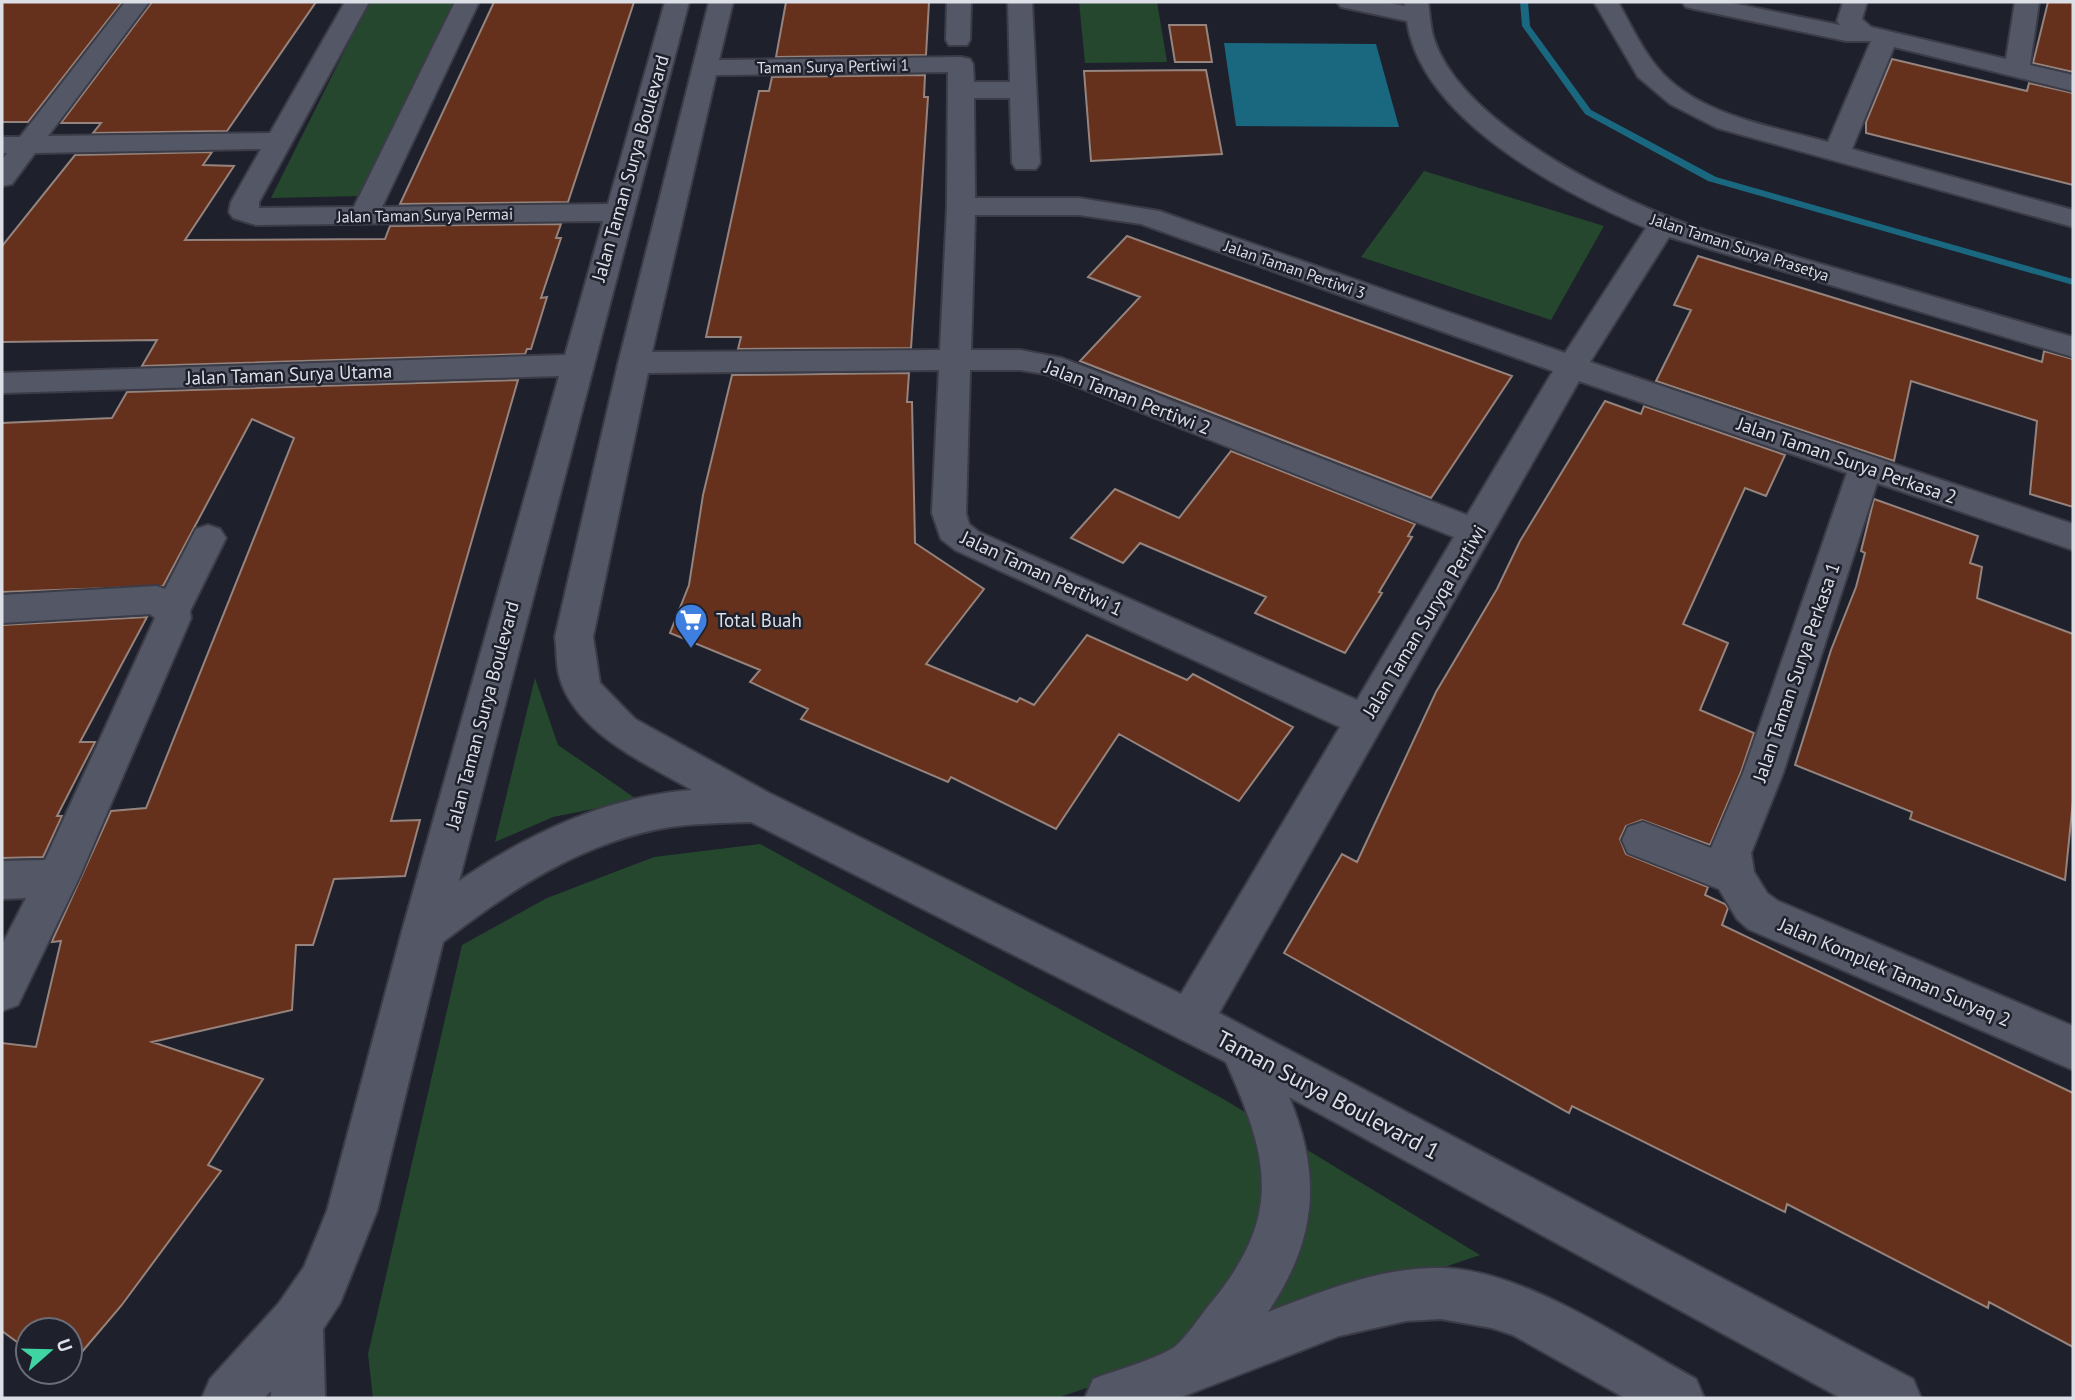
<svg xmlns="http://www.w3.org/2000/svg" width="2075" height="1400" font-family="'PT Sans',sans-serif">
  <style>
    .green { fill: #24472d }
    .water { fill: #1a6780 }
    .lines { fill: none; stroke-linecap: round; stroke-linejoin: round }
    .stream { fill: #1a6780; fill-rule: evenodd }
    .building { fill: #65311d; stroke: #95837d; stroke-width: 2 }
    .minor-casing { stroke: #3b3c47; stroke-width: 4 }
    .minor { fill: #545765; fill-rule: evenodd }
    .labels { text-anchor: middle; stroke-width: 5; stroke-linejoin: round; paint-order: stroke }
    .far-street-label { font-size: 16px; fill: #dddfe7; stroke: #1e202c }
    .street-label { font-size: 19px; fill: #dddfe7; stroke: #1e202c }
    .poi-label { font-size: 19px; fill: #dddfe7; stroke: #1e202c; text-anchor: start }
    .near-street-label { font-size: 23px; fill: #dddfe7; stroke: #1e202c }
  </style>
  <rect width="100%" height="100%" fill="#1e202c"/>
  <path class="green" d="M369,2H454L361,196L271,198Z
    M1079,2H1157L1167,62L1085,63Z
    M1424,171L1604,226L1551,320L1361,257Z
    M535,678L558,745L638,800L553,817L495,842Z
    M760,844L1225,1100L1480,1255L1057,1398H373L368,1354L462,945L547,898L654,857Z"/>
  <path class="water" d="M1224,43L1376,44L1399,127L1236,126Z"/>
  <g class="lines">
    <path class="stream" d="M1520,2H1528L1530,26L1591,110L1716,177L2073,279V285L1708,181L1585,114L1522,26Z"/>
  </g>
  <path class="building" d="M2,2H122L28,122H2Z
    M152,2H316L227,131L93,133L101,123H61Z
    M494,2H634L568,202L400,204Z
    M786,2H929L926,55L776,57Z
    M2048,2H2073V72L2033,63Z
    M1169,25H1206L1212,62H1175Z
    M1892,59L2027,91L2029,83L2073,93V185L1866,133V122Z
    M1206,70L1222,154L1091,161L1084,71Z
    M925,75L924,97H928L911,348L738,349L741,337H706L759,91H769L772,77Z
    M212,152L203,165L234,166L185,240L385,239L390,226L561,224L556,238H561L541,298L547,297L531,349H527L525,354L142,366L157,340L2,342V246L75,155Z
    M1127,236L1316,305L1512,376L1431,498L1080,361L1140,297L1088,277Z
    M1698,256L2042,362L2044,351L2073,359V507L2030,494L2037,421L1911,381L1894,461L1656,381L1691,310L1674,305Z
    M909,373L907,402H912L915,543L984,589L926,664L1017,702L1020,698L1034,705L1087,635L1187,680L1193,674L1293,727L1239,801L1119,734L1056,829L951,777L948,782L801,719L808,709L750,682L760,670L670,633L689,585L703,495L732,375Z
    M518,380L391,821L420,820L405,876L334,879L313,945H296L292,1010L152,1042L263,1079L208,1165L221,1171L121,1306L70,1366V1330H28V1350L2,1331V1043L36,1047L61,941L52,942L53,939L111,811L146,808L294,438L252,419L163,586L2,592V423L112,418L127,392Z
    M1605,401L1641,414L1644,406L1785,455L1766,496L1745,488L1683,624L1728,643L1700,710L1754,733L1741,772L1710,845L1642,820L1626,826L1620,839L1626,854L1708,887L1705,895L1725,904L1728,908L1722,925L2073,1093V1347L1989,1302L1988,1308L1787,1204L1785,1212L1572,1106L1569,1113L1284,953L1342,854L1357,862L1436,692L1497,589L1520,541Z
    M1231,451L1415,524L1408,536L1412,537L1379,592L1382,593L1345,653L1255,613L1266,597L1140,543L1123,563L1071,538L1115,489L1179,518Z
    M1874,499L1978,536L1970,563L1982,567L1977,598L2073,634V801L2065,880L1910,819L1912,812L1795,765L1831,650L1856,587L1865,553L1861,551Z
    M147,617L80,742H95L57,816H62L43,857L2,858V625Z"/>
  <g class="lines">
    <defs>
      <path id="minor" d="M125,2H149L48,136L270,133L345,2H369L259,202V208L354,207L455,2H479L382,207L608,204L665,2H689L459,881C527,834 609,796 692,790C647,764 573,732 559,675C556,663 557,649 555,637L618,364L709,2H733L719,60L961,57L970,59L973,64L974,82H1010L1008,2H1032L1040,163L1036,169H1016L1012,163L1010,98H974L975,198H1079L1159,211L1565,353L1646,228C1563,193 1421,120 1407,21L1341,7L1337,2H1384L1405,6L1404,2H1428C1430,14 1430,27 1434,39C1462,126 1625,204 1707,231L2073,337V357L1669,237L1590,362L2073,524V550L1877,483L1783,773L1751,853L1754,872L1767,893L1778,901L2073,1026V1070L1748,929L1737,919L1719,889L1628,853L1622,840L1628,827L1643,822L1711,848L1743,773L1847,473L1579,381L1219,1013L1913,1379L1921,1398H1841L1289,1097C1322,1176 1317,1239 1268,1312C1323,1291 1378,1268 1438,1268C1519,1267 1625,1340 1696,1379L1704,1398H1625L1513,1335L1492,1328L1441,1319L1406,1321L1339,1336L1179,1398H1085L1093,1379C1119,1369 1149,1362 1173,1348C1182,1343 1202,1314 1210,1304C1283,1216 1270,1160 1226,1062L751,822C724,823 697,823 670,827C584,841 511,889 443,942L377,1211L340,1303L323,1329L325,1398H271V1391L264,1398H202L210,1379L279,1303L304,1267L327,1211L402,931L559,376L2,393V373L565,355L603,221L256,225L233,218L229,212L231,202L261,149L35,153L12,184L2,186V160L7,153H2V137H20ZM948,72L947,207L940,350L652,352L716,75ZM975,215H1079L1141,224L1553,371L1467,515L1062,358L1020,350H971ZM939,370L932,513L941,539L955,550L1340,727L1181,994L769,793L635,719L600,683L593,637L648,373ZM970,370H1020L1045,374L1454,537L1357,700L979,532L969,524L966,513Z
        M947,2H971L970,40L967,45H949L946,40Z
        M1594,2H1618C1630,23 1641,48 1657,67C1696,115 1771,126 1828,142L1871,41H1846L1694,9L1686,7L1682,2H1727L1840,25L1837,21L1843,2H1867L1862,19L1871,27L2006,59L2015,2H2039L2030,65L2073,75V91L1894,47L1852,149L2073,210V227L1717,128L1670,104L1638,77Z
        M208,525L220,529L226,538L190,611L191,618L79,878L18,1005L2,1011V945L26,898L2,899V861L45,860L155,618L150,614L2,623V595L157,586L165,589L196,529Z"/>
    </defs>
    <use href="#minor" class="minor-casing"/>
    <use href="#minor" class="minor"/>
  </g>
  <defs>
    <symbol id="supermarket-pin" viewBox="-11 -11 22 30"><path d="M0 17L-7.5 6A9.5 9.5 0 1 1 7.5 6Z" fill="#3f7fe0" stroke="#1e202c"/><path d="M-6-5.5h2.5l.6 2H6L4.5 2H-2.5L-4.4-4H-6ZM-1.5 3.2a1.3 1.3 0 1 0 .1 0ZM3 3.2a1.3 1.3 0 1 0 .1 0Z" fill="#fff"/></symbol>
  </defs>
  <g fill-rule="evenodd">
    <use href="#supermarket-pin" x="672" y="601" width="38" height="52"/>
  </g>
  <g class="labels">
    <g class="far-street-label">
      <text transform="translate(833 66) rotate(-1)" y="6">Taman Surya Pertiwi 1</text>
      <text transform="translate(425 215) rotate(-1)" y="6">Jalan Taman Surya Permai</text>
      <text transform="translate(1740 247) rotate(18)" y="6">Jalan Taman Surya Prasetya</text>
      <text transform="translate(1295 269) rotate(19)" y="6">Jalan Taman Pertiwi 3</text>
    </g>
    <g class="street-label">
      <text transform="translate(630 168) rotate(-74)" y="7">Jalan Taman Surya Boulevard</text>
      <text transform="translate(289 374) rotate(-2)" y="7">Jalan Taman Surya Utama</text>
      <text transform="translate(1128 397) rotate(21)" y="7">Jalan Taman Pertiwi 2</text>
      <text transform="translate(1847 460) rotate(19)" y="7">Jalan Taman Surya Perkasa 2</text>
      <text transform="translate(1042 573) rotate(25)" y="7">Jalan Taman Pertiwi 1</text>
      <text transform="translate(1424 621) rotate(-59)" y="7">Jalan Taman Suryqa Pertiwi</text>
      <text transform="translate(1796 672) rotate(-71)" y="7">Jalan Taman Surya Perkasa 1</text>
      <text transform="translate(482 715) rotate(-75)" y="7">Jalan Taman Surya Boulevard</text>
      <text transform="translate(1895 972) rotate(23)" y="7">Jalan Komplek Taman Suryaq 2</text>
    </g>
    <g class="poi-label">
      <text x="716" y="627">Total Buah</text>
    </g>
    <g class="near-street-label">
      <text transform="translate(1328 1095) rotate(28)" y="8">Taman Surya Boulevard 1</text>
    </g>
  </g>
  <rect width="2075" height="1400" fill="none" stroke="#dddfe7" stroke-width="7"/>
  <g transform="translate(49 1351) rotate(70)"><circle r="33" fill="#1e202c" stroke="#6a6c77" stroke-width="2"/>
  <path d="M0-5L12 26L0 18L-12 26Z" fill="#3fd4a2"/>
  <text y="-10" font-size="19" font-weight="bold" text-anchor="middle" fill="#dddfe7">U</text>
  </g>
</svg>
